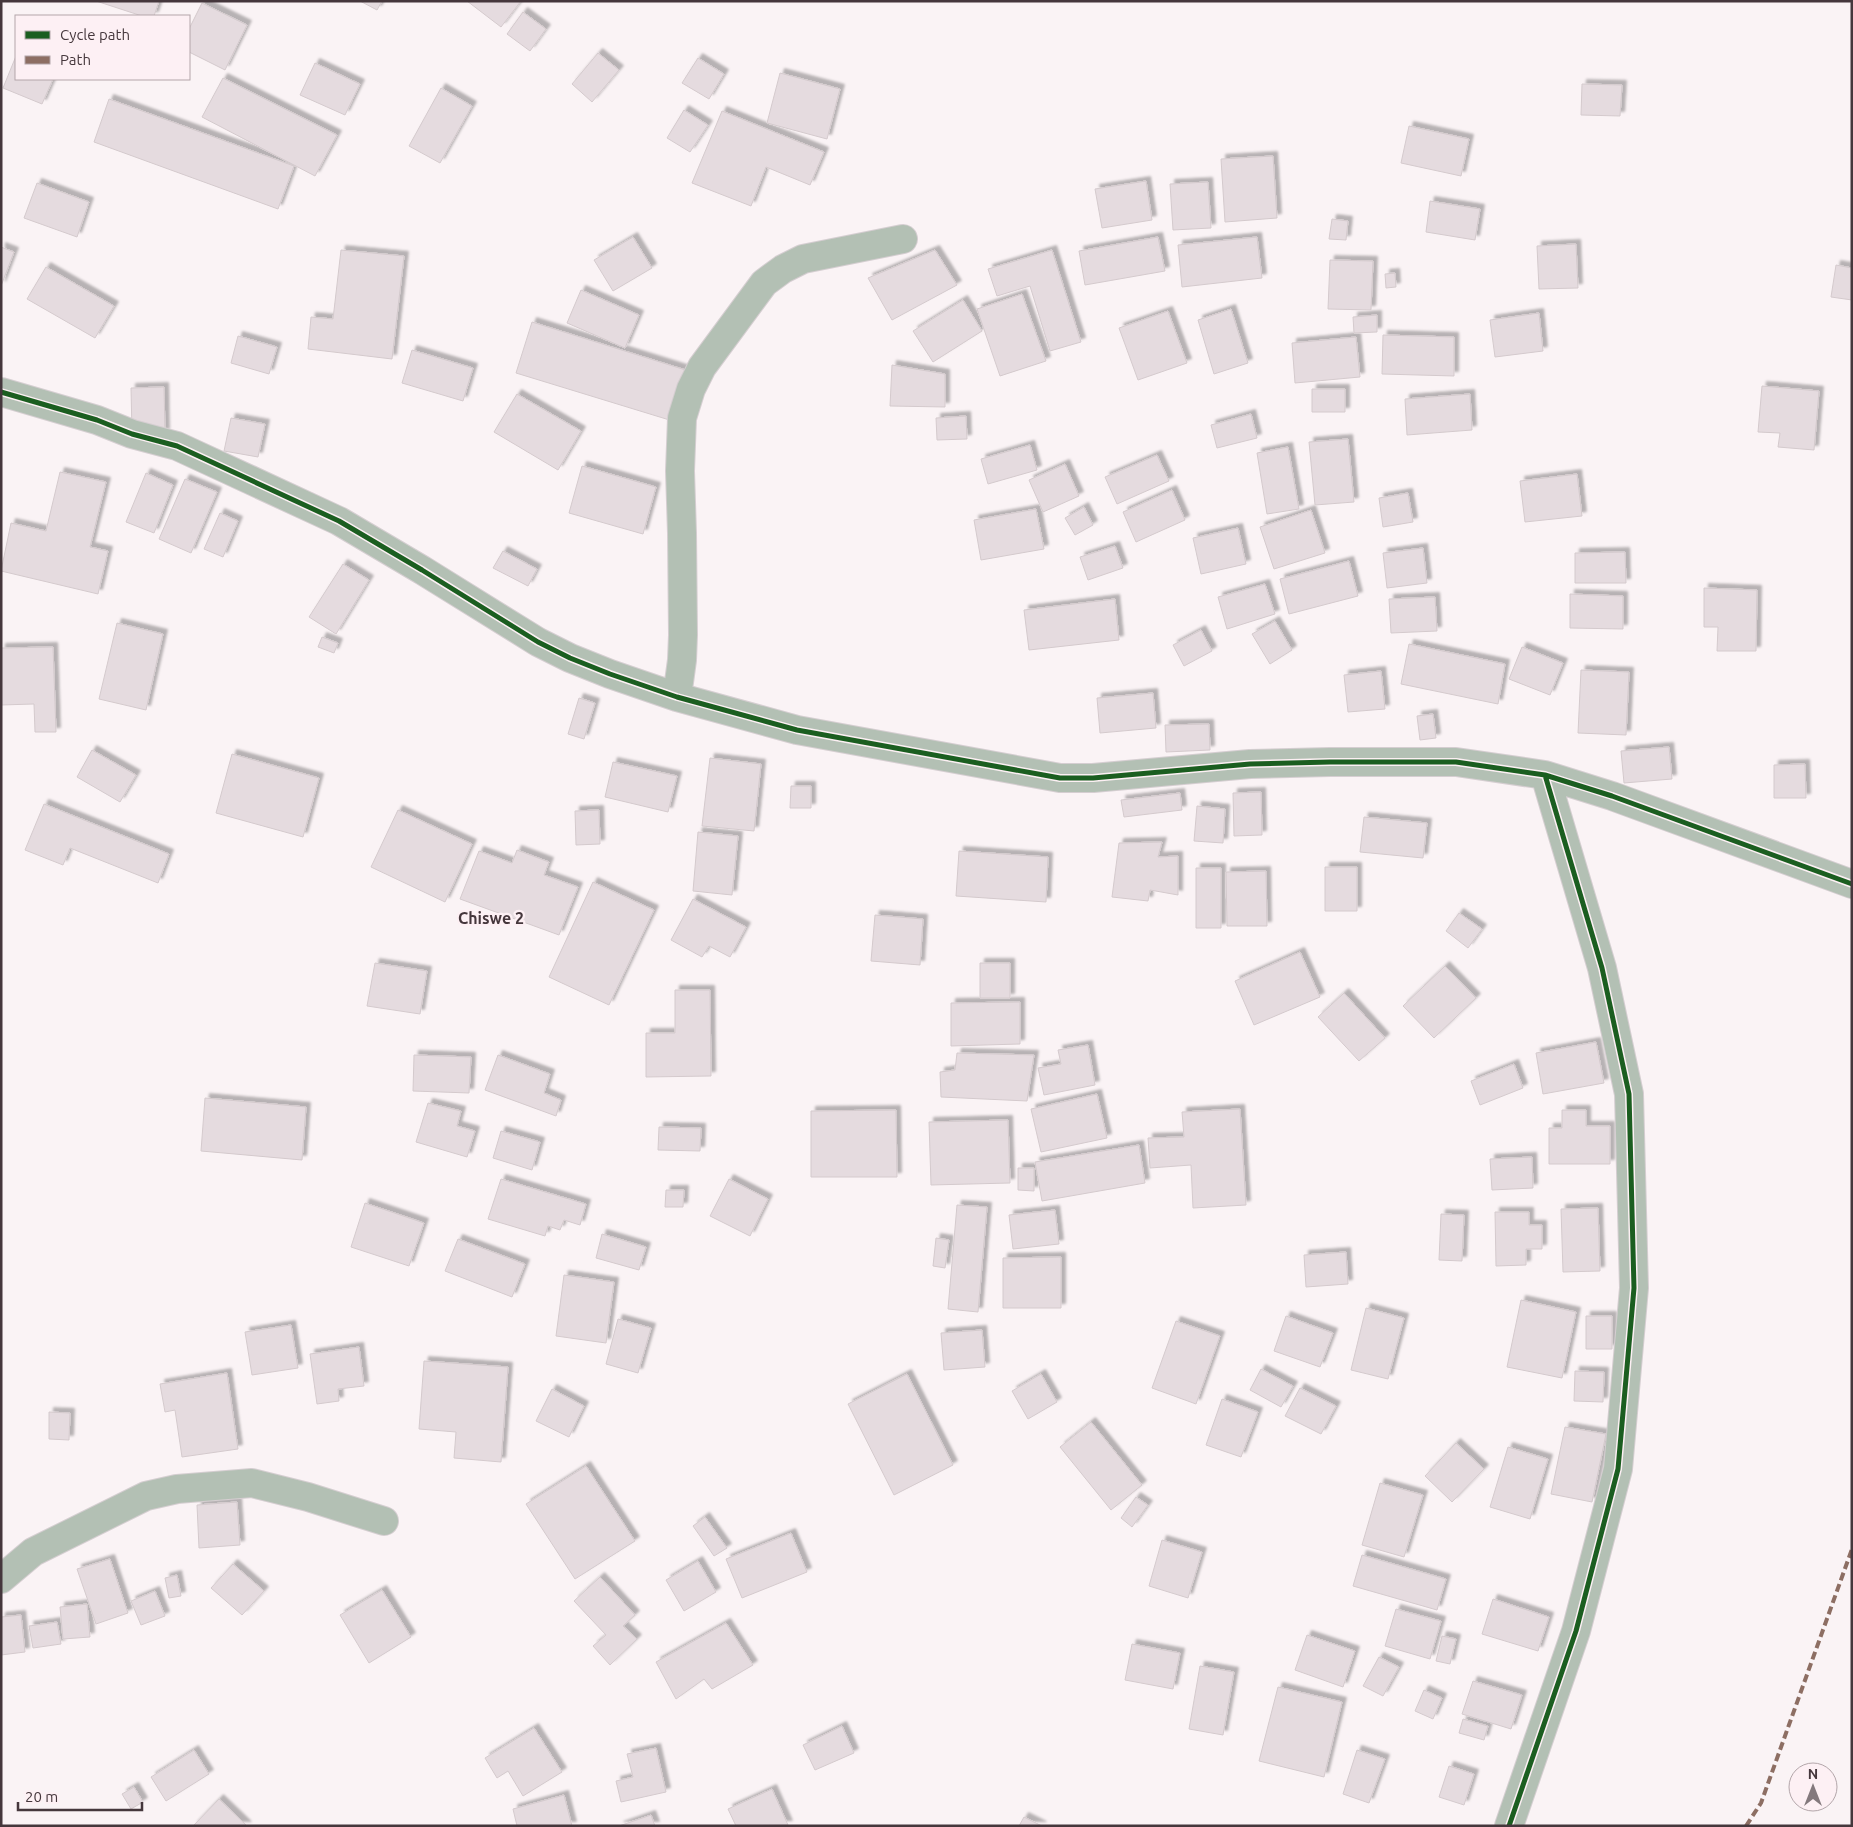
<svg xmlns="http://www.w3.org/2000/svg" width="1853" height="1827" font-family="Ubuntu,sans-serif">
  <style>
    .building { fill: #e5dbdf; stroke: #d4cacd; filter: url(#shadow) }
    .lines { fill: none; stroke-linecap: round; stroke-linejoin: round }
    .minor-casing { stroke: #d5ced1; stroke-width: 30 }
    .minor { stroke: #b3c0b4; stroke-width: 28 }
    .quiet { stroke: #8d6e63; stroke-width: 4; stroke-dasharray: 8 4; stroke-linecap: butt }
    .cycleway-casing { stroke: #fdf0f4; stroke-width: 8 }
    .cycleway { stroke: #1b5e20; stroke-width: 5 }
    .labels { text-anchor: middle; stroke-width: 4.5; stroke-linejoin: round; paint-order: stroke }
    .quarter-label { font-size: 16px; font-weight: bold; fill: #45373c; stroke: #fdf0f4 }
  </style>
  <defs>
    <filter id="shadow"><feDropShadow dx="4.5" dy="-4.5" stdDeviation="1" flood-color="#0004"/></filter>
  </defs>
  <rect width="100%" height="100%" fill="#faf3f5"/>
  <path class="building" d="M96,1H159L154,16H142Z
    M360,1H382L377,10Z
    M467,1H521L501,27Z
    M202,3L247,25L225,70L189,52V29Z
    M523,12L546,29L530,51L507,34Z
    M598,53L619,70L592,102L572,84Z
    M16,56V79H53L42,104L3,88Z
    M698,58L724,74L709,99L682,83Z
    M315,63L360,84L345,115L300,95Z
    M780,73L840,89L827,139L767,123Z
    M223,78L337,135L315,176L202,117Z
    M1582,84L1622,85L1620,116L1581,115Z
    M441,88L472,106L440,163L409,146Z
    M109,99L294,166L278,209L94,142Z
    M684,110L708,125L690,152L667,138Z
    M722,111L824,152L810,185L766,167L751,206L692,183Z
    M1409,126L1469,139L1461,176L1401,163Z
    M1273,156L1277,218L1225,222L1221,159Z
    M1146,181L1152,220L1102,228L1095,189Z
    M1208,182L1211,228L1173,230L1170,184Z
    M37,183L89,202L77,237L24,218Z
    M1430,201L1480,209L1475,240L1426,232Z
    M1332,219L1348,221L1346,240L1329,239Z
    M633,237L652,268L613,291L594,260Z
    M1158,237L1165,271L1085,285L1079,251Z
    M1257,237L1262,278L1182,287L1178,245Z
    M1576,244L1578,288L1539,289L1537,246Z
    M1,247L14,252L1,286Z
    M341,250L404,256L392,359L308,349L311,317L333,319Z
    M935,250L957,285L892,320L868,278Z
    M1052,250L1081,342L1050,351L1030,286L997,296L988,269Z
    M1330,260L1373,261L1371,310L1328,309Z
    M1836,265L1852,268V300L1831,297Z
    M46,267L114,306L95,338L27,299Z
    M1395,273L1396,287L1386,288L1385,274Z
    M581,290L639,315L625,348L567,323Z
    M1022,294L1046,361L1000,376L977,309Z
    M963,300L982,331L933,362L913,331Z
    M1231,309L1248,363L1214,374L1198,320Z
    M1168,311L1187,363L1138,380L1119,328Z
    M1539,313L1543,351L1495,357L1490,320Z
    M1377,315V332L1354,333L1353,317Z
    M532,322L692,372L676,422L516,373Z
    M1383,335L1454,337V376L1382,374Z
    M238,336L277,347L269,374L231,363Z
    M1356,337L1360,377L1295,383L1292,343Z
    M412,350L473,368L463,401L402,383Z
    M892,365L945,374V407L890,406Z
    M1762,386L1819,391L1814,450L1778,447L1780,433L1758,432Z
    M164,387L165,433L132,434L131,388Z
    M1312,389H1345V412H1312Z
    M517,394L581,431L558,470L494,432Z
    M1470,394L1472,430L1407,435L1405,399Z
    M1251,414L1257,438L1217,448L1211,425Z
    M966,416L967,439L937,440L936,418Z
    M231,418L265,424L258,457L224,451Z
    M1348,439L1354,502L1315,505L1309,442Z
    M1030,445L1037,470L988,484L981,459Z
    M1288,447L1299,509L1267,514L1257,453Z
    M1157,455L1169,481L1117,504L1105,477Z
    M1065,464L1079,496L1043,512L1029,480Z
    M582,466L656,487L643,534L569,513Z
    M60,472L106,482L90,547L108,551L98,594L1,571L11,523L46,531Z
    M146,473L173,485L154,533L126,522Z
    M1577,474L1582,516L1525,522L1520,481Z
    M185,479L217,492L191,553L159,539Z
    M1172,490L1185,520L1136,542L1123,512Z
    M1408,493L1413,522L1383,527L1379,498Z
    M1084,507L1093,525L1075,535L1065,518Z
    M1036,509L1044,549L981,560L974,520Z
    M1311,510L1325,553L1274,569L1260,527Z
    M220,513L238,521L223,557L204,549Z
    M1238,528L1246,564L1201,574L1193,538Z
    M1115,546L1123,568L1088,580L1080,557Z
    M1423,548L1427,583L1387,588L1383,553Z
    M503,551L537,569L528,586L493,568Z
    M1625,552L1626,583H1575V553Z
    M1349,561L1358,596L1289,614L1280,579Z
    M343,564L369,580L336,634L309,617Z
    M1265,584L1275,614L1227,629L1218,597Z
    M1704,588L1757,590L1756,651H1717L1718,627H1704Z
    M1570,594L1623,596V629L1570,628Z
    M1435,597L1437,631L1391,633L1389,599Z
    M1115,599L1119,640L1029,650L1024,610Z
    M1275,621L1292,650L1270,664L1252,634Z
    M117,623L163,634L146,710L99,699Z
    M1201,630L1212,651L1184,666L1173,645Z
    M322,637L338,643L334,653L318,647Z
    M1409,644L1505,664L1498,704L1401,684Z
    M53,647L56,732H35L34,704L1,705V648Z
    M1522,647L1563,663L1550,695L1509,679Z
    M1581,670L1629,672L1626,735L1578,733Z
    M1381,671L1385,709L1348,712L1344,675Z
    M1153,693L1156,728L1100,733L1097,698Z
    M579,698L595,703L584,739L568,734Z
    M1433,714L1436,738L1420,740L1417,716Z
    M1209,724L1210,750L1166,752L1165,725Z
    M1669,747L1672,779L1624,783L1621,751Z
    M92,750L136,775L120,802L77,777Z
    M232,754L319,778L303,837L216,813Z
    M710,758L761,764L754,831L702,826Z
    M613,762L677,776L668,812L605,797Z
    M1805,764L1806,798H1774V765Z
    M791,786H811V808H790Z
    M1261,792L1262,835L1234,836L1233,793Z
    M1180,793L1182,810L1124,817L1121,800Z
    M44,804L169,854L158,883L70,848L63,865L25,850Z
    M1197,806L1225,809L1223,843L1194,841Z
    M398,810L472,844L445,902L371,867Z
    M599,810L600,844L576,845L575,811Z
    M1364,817L1427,823L1423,858L1360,852Z
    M698,832L738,836L732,895L693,891Z
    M1162,842L1158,857L1178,856V895L1150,890L1148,901L1112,897L1119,843Z
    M517,850L549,862L544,875L578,887L559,935L460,899L479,851L512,863Z
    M959,851L1048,857L1046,902L956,896Z
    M1325,867H1357V911H1325Z
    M1196,868H1221V928H1196Z
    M1266,871L1267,926H1227L1226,872Z
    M593,882L654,910L609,1005L549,977Z
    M693,899L746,927L730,957L709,946L702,957L671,940Z
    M1459,913L1482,929L1468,948L1446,931Z
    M875,915L923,919L920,965L871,961Z
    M1300,952L1320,997L1254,1025L1235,981Z
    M375,963L427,971L420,1014L367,1006Z
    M980,963H1010V998H980Z
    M1445,966L1476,998L1434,1038L1403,1006Z
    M675,990H710L711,1076L646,1077V1033H675Z
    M1344,993L1385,1038L1359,1061L1318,1017Z
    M1020,1002V1044L951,1046V1003Z
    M1596,1042L1604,1083L1543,1094L1536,1053Z
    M1088,1045L1095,1085L1044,1095L1038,1068L1061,1064L1058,1050Z
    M957,1053L1034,1055L1027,1101L941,1097L940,1072L955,1070Z
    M414,1055L471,1057L469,1093L413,1091Z
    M498,1055L550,1074L544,1093L561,1100L556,1116L485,1090Z
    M1514,1064L1523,1088L1480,1105L1471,1081Z
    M1097,1094L1107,1138L1041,1152L1031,1109Z
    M205,1098L306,1107L302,1160L201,1151Z
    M428,1103L461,1111L457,1126L475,1131L467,1157L416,1142Z
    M1240,1109L1246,1205L1193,1208L1191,1165L1150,1168L1148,1138L1184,1137L1182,1112Z
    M896,1110L897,1177H811V1111Z
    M1562,1110H1586V1126H1610V1164H1549V1128H1562Z
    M1008,1120L1010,1183L931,1185L929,1122Z
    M659,1127L701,1128L700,1151L658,1150Z
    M501,1131L540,1142L532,1170L493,1158Z
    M1139,1145L1145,1183L1042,1201L1035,1162Z
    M1532,1157L1533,1188L1492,1190L1490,1159Z
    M1018,1168H1034V1191L1018,1190Z
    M501,1179L586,1204L580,1225L564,1220L560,1230L548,1226L545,1236L488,1219Z
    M729,1179L768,1199L750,1236L710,1216Z
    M666,1190H684L683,1207H665Z
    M365,1203L424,1223L409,1266L351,1247Z
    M957,1205L987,1207L978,1312L948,1309Z
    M1598,1208L1600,1271L1563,1272L1561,1209Z
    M1055,1210L1059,1244L1013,1249L1009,1215Z
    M1495,1212H1529V1225H1542V1249H1526V1265L1496,1266Z
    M1441,1214L1464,1215L1462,1261L1439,1260Z
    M602,1234L646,1247L639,1270L596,1258Z
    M936,1238L949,1240L945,1268L933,1266Z
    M458,1239L525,1264L512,1297L445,1271Z
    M1346,1252L1348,1284L1306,1287L1304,1255Z
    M1061,1257V1308H1003V1258Z
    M564,1275L614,1282L606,1343L556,1336Z
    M1521,1300L1576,1312L1562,1378L1507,1367Z
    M1366,1308L1404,1318L1388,1379L1351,1370Z
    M1286,1316L1333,1333L1320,1367L1274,1351Z
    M1586,1316H1612V1349H1586Z
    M618,1319L651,1328L638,1373L606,1364Z
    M1176,1321L1220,1336L1196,1404L1152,1388Z
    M291,1325L298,1368L252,1375L245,1332Z
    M982,1330L985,1367L944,1370L941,1333Z
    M359,1347L364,1386L338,1389L339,1401L317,1404L310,1354Z
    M424,1361L508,1367L501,1462L454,1458L456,1432L419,1429Z
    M1261,1369L1293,1386L1281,1407L1250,1390Z
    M1575,1371L1604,1372L1603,1402L1574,1401Z
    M227,1373L238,1449L182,1457L175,1410L165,1412L160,1384Z
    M907,1374L953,1465L894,1495L848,1404Z
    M1041,1374L1057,1402L1028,1419L1012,1391Z
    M1300,1388L1336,1406L1321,1434L1285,1416Z
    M552,1389L584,1406L569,1437L536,1421Z
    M1222,1399L1258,1412L1241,1457L1206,1445Z
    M49,1412L70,1413L69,1440L49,1439Z
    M1091,1422L1142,1485L1111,1510L1060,1447Z
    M1565,1427L1606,1434L1592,1502L1551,1494Z
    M1456,1443L1484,1469L1452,1502L1425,1476Z
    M1508,1447L1548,1459L1530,1519L1490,1507Z
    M586,1466L635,1541L575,1579L526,1504Z
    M1380,1483L1423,1495L1404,1557L1362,1545Z
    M1136,1497L1148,1505L1132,1527L1121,1518Z
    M237,1502L240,1545L199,1548L197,1505Z
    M705,1517L727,1548L714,1556L693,1526Z
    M791,1533L807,1572L742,1598L726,1559Z
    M1162,1540L1202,1552L1188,1598L1149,1586Z
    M1362,1555L1446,1579L1437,1610L1353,1586Z
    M110,1559L128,1613L96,1624L77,1569Z
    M698,1561L716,1592L684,1611L666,1580Z
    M233,1564L264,1591L242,1615L211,1588Z
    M177,1575L181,1596L169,1598L165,1578Z
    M600,1577L635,1615L623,1626L637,1639L610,1665L593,1646L606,1635L574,1601Z
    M382,1590L411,1637L369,1663L340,1615Z
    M155,1591L165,1616L141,1625L131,1601Z
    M1493,1599L1549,1617L1538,1651L1482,1634Z
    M87,1604L90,1637L63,1639L60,1607Z
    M1396,1609L1441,1621L1430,1659L1385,1646Z
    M21,1615L25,1652L1,1655V1617Z
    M57,1622L61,1644L33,1648L29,1626Z
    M726,1623L753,1665L712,1689L704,1679L676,1699L656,1662Z
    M1307,1635L1355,1651L1343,1687L1295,1670Z
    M1442,1636L1456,1639L1450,1664L1436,1661Z
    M1132,1644L1180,1653L1173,1689L1125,1680Z
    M1379,1657L1399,1667L1383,1696L1363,1686Z
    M1200,1666L1234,1672L1223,1735L1189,1729Z
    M1473,1681L1522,1695L1511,1729L1462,1714Z
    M1278,1687L1342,1702L1324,1777L1259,1761Z
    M1424,1690L1442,1698L1433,1719L1415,1711Z
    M1463,1719L1488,1726L1484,1740L1459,1733Z
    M842,1726L854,1753L815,1770L803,1745Z
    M534,1728L562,1772L523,1796L508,1771L497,1778L485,1758Z
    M656,1748L666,1792L621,1802L616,1781L633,1777L627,1754Z
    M194,1750L209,1774L166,1801L151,1777Z
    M1357,1750L1385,1759L1369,1803L1343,1794Z
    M1449,1766L1474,1774L1464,1805L1439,1797Z
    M134,1787L143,1802L131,1809L122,1794Z
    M772,1789L788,1825L736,1826L728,1809Z
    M564,1795L572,1826H517L513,1809Z
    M219,1799L247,1826H193Z
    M651,1815L655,1826H619Z
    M1024,1817L1042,1826H1019Z"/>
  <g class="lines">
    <defs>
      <path id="minor" d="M1,392L97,420L132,434L177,446L339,521L422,570L538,642L570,658L610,674L677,697L797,730L1060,778H1093L1250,764L1330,762H1456L1545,775L1612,796L1852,884
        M677,697L682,660L683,635L682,533L680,471L682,418L691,389L702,367L764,283L783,269L803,259L903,239
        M1,1579L33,1552L146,1496L177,1489L252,1483L308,1497L384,1521
        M1509,1826L1576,1631L1618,1469L1634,1288L1629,1094L1602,968L1545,775"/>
    </defs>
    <use href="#minor" class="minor-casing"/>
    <use href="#minor" class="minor"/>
    <path class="quiet" d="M1746,1826L1761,1803L1852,1549"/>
    <defs>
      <path id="cycleway" d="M1,392L97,420L132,434L177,446L339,521L422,570L538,642L570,658L610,674L677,697L797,730L1060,778H1093L1250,764L1330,762H1456L1545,775L1612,796L1852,884
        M1509,1826L1576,1631L1618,1469L1634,1288L1629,1094L1602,968L1545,775"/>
    </defs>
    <use href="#cycleway" class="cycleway-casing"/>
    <use href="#cycleway" class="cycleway"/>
  </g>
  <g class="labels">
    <g class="quarter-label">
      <text x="491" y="924">Chiswe 2</text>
    </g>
  </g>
  <rect width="1853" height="1827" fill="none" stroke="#45373c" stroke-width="5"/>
  <rect x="15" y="15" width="175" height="65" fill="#fdf0f4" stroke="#b3a6aa"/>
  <rect x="25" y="31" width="25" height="8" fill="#1b5e20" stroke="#b3a6aa"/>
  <text x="60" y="40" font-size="15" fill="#45373c">Cycle path</text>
  <rect x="25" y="56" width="25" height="8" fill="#8d6e63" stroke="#b3a6aa"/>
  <text x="60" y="65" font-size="15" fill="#45373c">Path</text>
  <g transform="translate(1813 1787)"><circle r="24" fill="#fdf0f4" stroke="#b3a6aa"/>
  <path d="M0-4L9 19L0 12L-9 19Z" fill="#84797d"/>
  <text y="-8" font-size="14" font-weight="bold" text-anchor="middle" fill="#45373c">N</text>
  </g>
  <path d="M18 1802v8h124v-8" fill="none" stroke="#45373c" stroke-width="2.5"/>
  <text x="25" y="1802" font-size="15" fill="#45373c" stroke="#fdf0f4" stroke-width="4" paint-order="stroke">20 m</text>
</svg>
